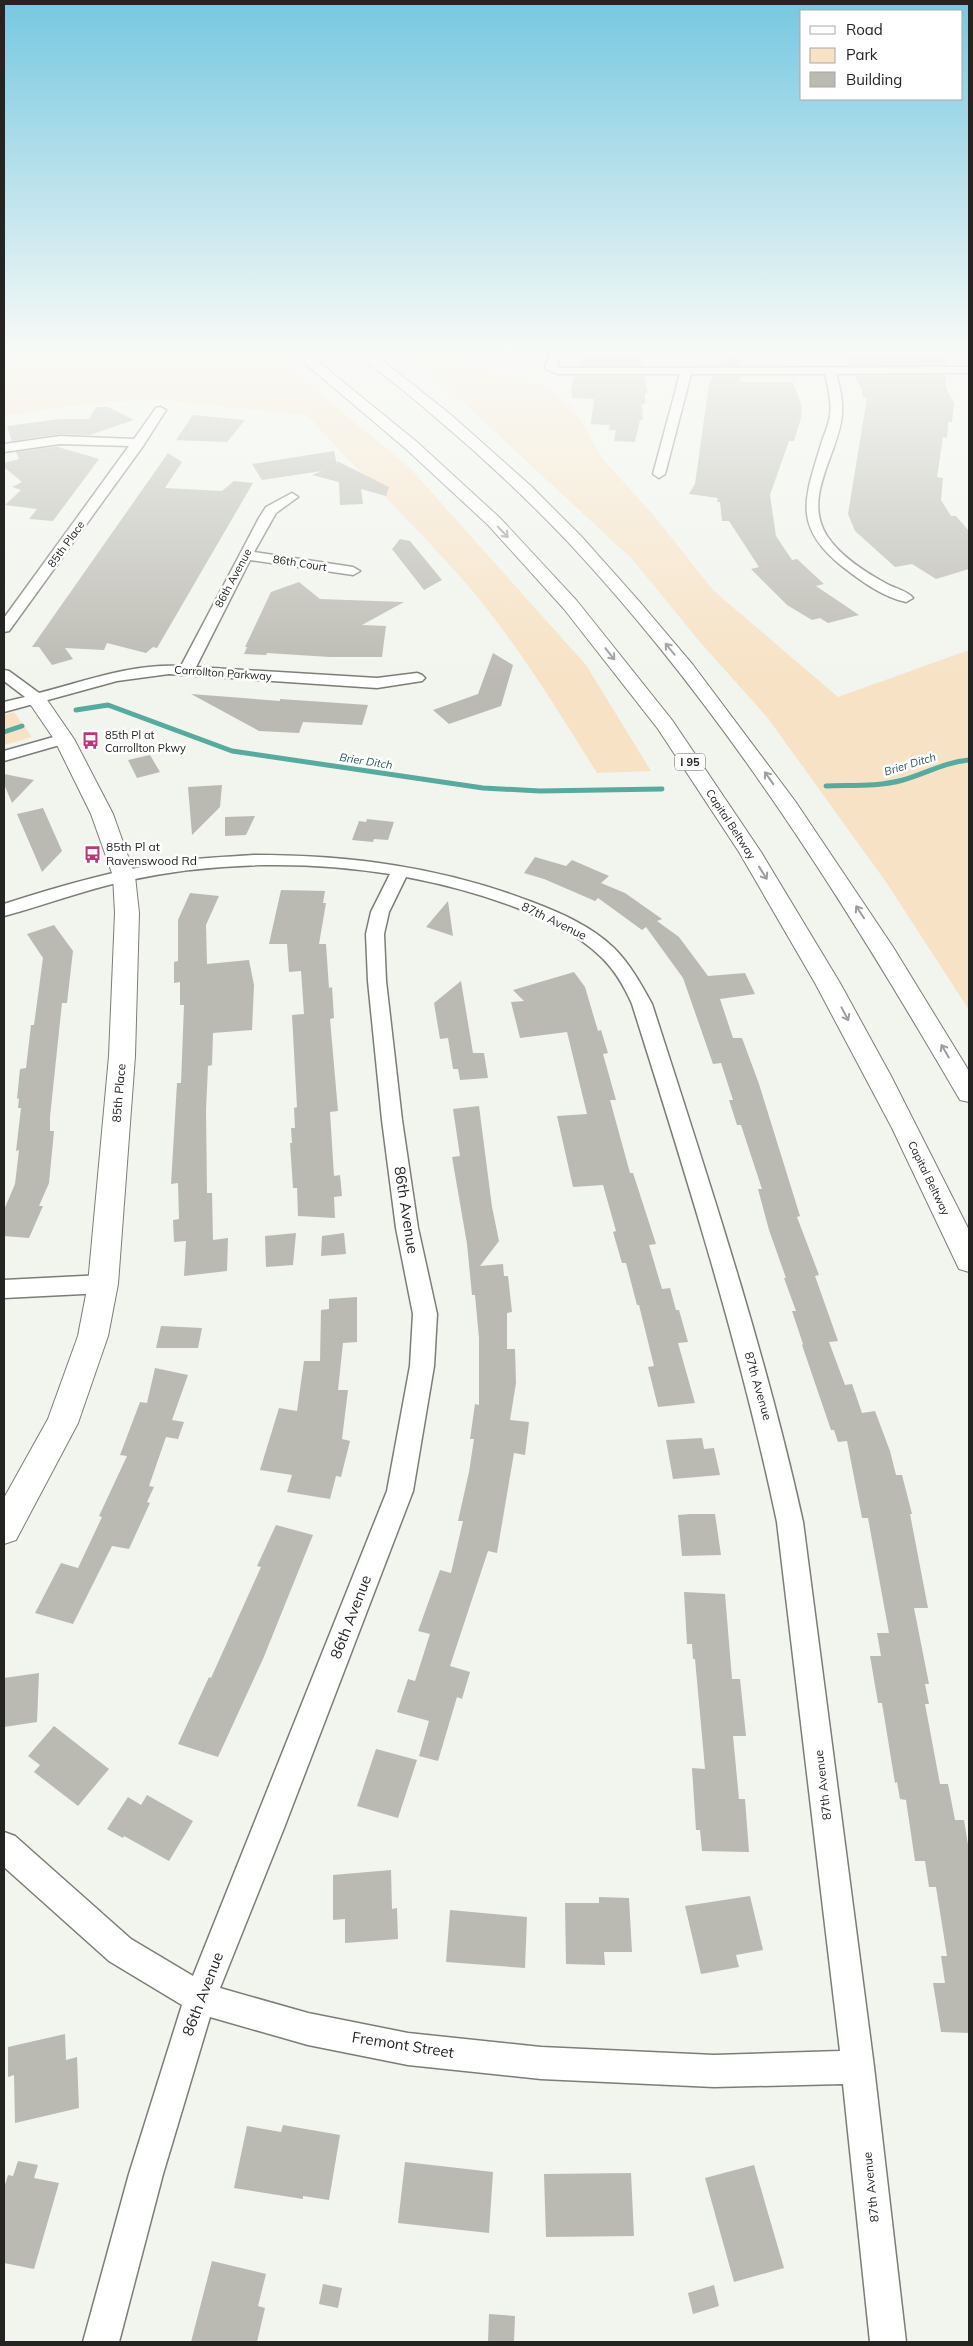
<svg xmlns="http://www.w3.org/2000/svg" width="973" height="2346" font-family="Mulish,sans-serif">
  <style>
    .green { fill: #f7e2c5 }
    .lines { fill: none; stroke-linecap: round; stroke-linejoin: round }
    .stream { stroke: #56ab9e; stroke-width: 5 }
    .building { fill: #bbbab2 }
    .minor-casing { stroke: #7b7e77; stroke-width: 3 }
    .tertiary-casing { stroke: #7b7e77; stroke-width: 2 }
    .motorway-casing { stroke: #7b7e77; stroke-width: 2 }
    .minor { fill: #fff; fill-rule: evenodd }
    .tertiary { fill: #fff; fill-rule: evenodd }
    .motorway { fill: #fff; fill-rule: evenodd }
    .oneway { stroke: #9c9d9c }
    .labels { text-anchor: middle; stroke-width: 5; stroke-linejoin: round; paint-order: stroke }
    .far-street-label { font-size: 11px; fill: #242522; stroke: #fff }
    .far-poi-label { font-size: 11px; fill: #242522; stroke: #fff; text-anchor: start }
    .far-water-label { font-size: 11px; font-style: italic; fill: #275c54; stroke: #fff }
    .shield { fill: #fff; stroke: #666664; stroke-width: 1 }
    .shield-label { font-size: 11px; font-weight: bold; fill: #242522 }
    .poi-label { font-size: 12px; fill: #242522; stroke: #fff; text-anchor: start }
    .street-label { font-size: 12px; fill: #242522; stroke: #fff }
    .near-street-label { font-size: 15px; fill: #242522; stroke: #fff }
  </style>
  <rect width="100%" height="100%" fill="#f1f5ed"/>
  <path class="green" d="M4,350H267L410,468L586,665L651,771L597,773C553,703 511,633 456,572C408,518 355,469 307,415L152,399L69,406L4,416Z
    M398,350H446L496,377L542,383L574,409L602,458L655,517L713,590L838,697L969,650V1010L886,882L767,717L700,642L633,560L452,392Z
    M14,712L32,737L4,745V715Z"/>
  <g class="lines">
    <path class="stream" d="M76,710L108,705L232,751L483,788L540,791L662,789
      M4,732L22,726
      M826,786C851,785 878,787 903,780C925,774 945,762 969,760"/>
  </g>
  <path class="building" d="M727,350H738L739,366H719Z
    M882,350H946V365H850L844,351L884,352Z
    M615,351H638L642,366H578L582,352L615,353Z
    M946,375V388L954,403L952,422H948L947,438L943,437L937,477L943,478L941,500L951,516H956L969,531V569L936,579L912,564L895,567L855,531L848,514L867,398H863L862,390L855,376Z
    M575,376H644L648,393H645V404H642L643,420H640L635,442L614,441L616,430H609L610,425L591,424L594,399L572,398L571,388Z
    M713,376H740L741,382H793L802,407L801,418L794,441H789L770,495L776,536L792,560L797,559L824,584L816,586L859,615L828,623L820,618L812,620L787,605L751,569L759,567L729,521H722L720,502H717L718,498L689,494L695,484L709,384Z
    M96,407H108L134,420L90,435L60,434L12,441L7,426L60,419H89Z
    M193,415L245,420L227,442L176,440Z
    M61,446L58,447L99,459L53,521L29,519L37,509L5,505L21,490L12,487L22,482L4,467V463L19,459L16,452Z
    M334,451L337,465V461L389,487L386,496L361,489L363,504L340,505L339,482L312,475L322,471L262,480L252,464Z
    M168,453L182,462L165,488L222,491L234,481L253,483L157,648L153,647L146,653L107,643L104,650L65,648L73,659L52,665L39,647H32Z
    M400,539L410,541L442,580L424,590L392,549Z
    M299,582L320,599L404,602L362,625L386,626L382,657H330L267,653L266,655L244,654L247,647H245L271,592Z
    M493,653L513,665L501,706L449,724L433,710L478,694Z
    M191,694L280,701V699L368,705L362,725L303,722L299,733L259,731Z
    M150,755L160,772L137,778L128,760Z
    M4,774L34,780L12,803L4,784Z
    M222,785L220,807L192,835L188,787Z
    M43,808L62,851L42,872L17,814Z
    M255,816L246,835L225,836V817Z
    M367,819L394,822L388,840L374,839L373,842L352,840L359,821L366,822Z
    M535,857L566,866L572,860L609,876L601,883L625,893L662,919L657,921L679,937L708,976L745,973L755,994L720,999L733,1038H742L759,1084L800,1216L797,1217L819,1275L815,1276L838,1341L829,1342L845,1385L852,1384L862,1413L875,1411L890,1451L896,1475H902L912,1514H910L928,1608H914L929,1684H925L929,1704H925L940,1784H948L955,1820H964L969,1851V2033L941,2032L933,1983H945L941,1956H947L936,1887H929L925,1861H915L906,1800L900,1799L897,1782L895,1783L882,1703H878L870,1656H881L877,1633H889L868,1518H862L847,1441L838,1442L834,1430H831L802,1345L803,1344L792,1311H796L784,1278H786L769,1230L758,1189H762L741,1125H737L729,1100H733L721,1063L713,1064L683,978L646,927L642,930L598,898L595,901L544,879L524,873Z
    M281,890L325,891L323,903H326L319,944H326L329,988L332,987L334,1018L330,1019L338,1111L330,1112L334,1176L340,1175L342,1196L334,1197L335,1218L298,1216L297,1188H293L290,1143H292L291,1128H295L294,1108L297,1107L292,1015L304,1014L301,971L289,972L287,944H269Z
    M190,893L219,896L206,925L207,964L249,960L254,985L252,1030L213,1033L212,1065L208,1066L206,1110L207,1193H212L213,1240L228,1238L227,1271L184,1276L186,1241L174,1242L173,1220L179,1219L178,1183L171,1184L177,1083H181L184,1005H180V982L174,983V962L178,961V920Z
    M448,901L453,936L426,927Z
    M54,925L73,951L67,1003H62L50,1117V1131H54L49,1183L39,1206H43L29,1238L4,1236V1210L15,1184L19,1150L16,1151L21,1108H18L19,1098L17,1099L20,1069L26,1068L31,1025H34L43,958L27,934Z
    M574,972L585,987L598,1031L601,1030L608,1053L603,1054L616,1100H610L630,1173H633L656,1244L649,1245L662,1289L670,1288L676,1310H679L688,1342L678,1343L695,1403L658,1407L648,1367L654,1366L639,1305H637L626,1263H622L613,1232L616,1231L603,1185L573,1187L557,1116L587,1114L567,1032L520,1038L511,1002L524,1001L513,990Z
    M461,981L473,1053H484L488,1078L460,1080L458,1069H453L448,1038L440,1039L434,1003Z
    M479,1106L492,1207L499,1241L480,1266L503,1264L504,1276H508L512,1312L507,1313V1349H515L516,1383L510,1420L529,1422L525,1455L514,1453L497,1553L488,1551L450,1666L470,1672L462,1699L457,1697L438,1761L419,1756L429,1721L397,1712L408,1679L415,1681L430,1634L418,1631L440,1570L451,1573L463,1521H458L469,1472L474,1439H470L475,1404L479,1405V1338L475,1295H472L467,1244L452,1157L460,1156L453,1109Z
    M296,1233L293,1265L266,1267L265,1236Z
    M344,1233L346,1254L321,1256L322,1236Z
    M357,1297V1342L343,1343L338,1390H348L342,1439L350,1441L341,1477L336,1476L330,1499L287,1492L292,1475L260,1470L279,1408L297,1411L304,1361H320L321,1310L329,1309V1299Z
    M161,1326L202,1328L198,1348H156Z
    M155,1368L188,1375L172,1420L184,1422L178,1439L166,1437L149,1486L154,1487L147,1502L150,1503L129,1549L112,1546L73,1624L35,1613L61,1563L78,1568L102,1517L99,1516L127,1456L120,1455L140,1402L147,1403Z
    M702,1438L704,1449L714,1448L720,1475L673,1479L666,1440Z
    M690,1514H715L721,1555L682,1556L678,1515Z
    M276,1525L313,1535L263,1659L218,1757L178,1744L209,1677L211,1678L261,1567L257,1566Z
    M684,1592L725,1594L732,1679H740L746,1736H733L739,1799H745L749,1852L702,1851L700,1830H696L692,1768L705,1769L695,1659H693L692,1644H687Z
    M39,1673L37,1722L4,1727V1678Z
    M54,1726L109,1769L78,1806L34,1772L40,1765L28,1756Z
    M376,1749L417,1760L398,1818L357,1806Z
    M147,1795L193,1821L169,1861L124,1836L123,1838L107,1829L128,1797L141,1805Z
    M391,1870L392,1909L397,1908L398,1939L345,1943V1919L333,1920V1875Z
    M750,1896L763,1950L736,1955L739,1967L701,1974L685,1906Z
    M599,1897L629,1898L632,1952H604L605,1965L566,1964L565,1903H599Z
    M450,1910L527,1917L525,1968L446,1962Z
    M65,2034L66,2060L77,2057L79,2108L15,2123L14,2075L8,2077V2047Z
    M283,2125L340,2135L329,2200L303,2196V2199L234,2188L247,2126L281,2132Z
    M18,2161L38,2165L34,2178L59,2183L34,2269L4,2263V2188L8,2175L13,2176Z
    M405,2162L493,2172L489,2233L398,2223Z
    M754,2165L784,2268L734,2282L705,2178Z
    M631,2173L634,2236L546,2237L544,2174Z
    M212,2261L266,2274L258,2306L265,2308L257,2342H191Z
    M323,2284L342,2288L338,2308L319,2304Z
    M714,2285L719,2306L693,2314L688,2293Z
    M489,2314L515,2316L514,2342H488Z"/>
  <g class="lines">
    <defs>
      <path id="minor" d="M551,350H561L557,367L559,368L969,367V373L836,374C840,386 843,402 842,415C838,455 802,497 827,536C841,557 865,572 887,584C894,588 908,591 913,598L906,602C883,597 861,581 843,567C790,525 806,496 822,441C825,433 829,424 830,415C832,402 828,386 825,374H691L665,474L659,478L653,474L680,374H557L545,368Z
        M160,407L166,410L143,446L9,631L4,632V618L129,446L60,444L4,452V444L60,436L134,439L156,408Z
        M292,493L298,497L276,513L254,552L353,567L360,571L353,575L250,560L196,667L377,678L417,673L422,675L425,678L422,681L377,688L169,674L117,681L4,712V702L25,697L4,681V670L9,671L39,693C85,681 134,663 181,666L259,518L266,507Z
        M64,734L70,736L72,739L70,742L4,761V751Z
        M254,855C350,855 442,867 532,902C561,913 591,926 614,948C630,964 641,984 652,1004C707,1175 764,1346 803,1522L874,2067L906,2342H870L843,2084L714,2087L541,2079L408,2065L308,2045L210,2017L163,2174L119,2342H83L129,2174L182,2005L109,1961L4,1867V1832L15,1836L131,1939L193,1976L387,1491L410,1366L413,1314L396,1228L382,1120L368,981L366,934L371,912L390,874C303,860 211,862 125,881C84,890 45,905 4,916V904C56,887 109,872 163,863C193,858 224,857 254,855ZM406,877C465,888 557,914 600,956C615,970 624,986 632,1004C686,1175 740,1346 777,1522L840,2051L714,2055L541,2047L408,2033L308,2013L220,1988L284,1828L413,1491L434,1366L437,1314L418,1228L402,1120L386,981L384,934L389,912Z
        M103,1275L111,1278L114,1284L111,1290L103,1293L4,1298V1280Z"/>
      <path id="tertiary" d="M36,692L43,694L74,739L113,814L135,876L139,913L135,1056L118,1284L108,1336L78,1423L16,1540L4,1544V1498L48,1419L78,1336L88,1284L109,1056L115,913L113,876L91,814L54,739L26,698L29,694Z"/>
      <path id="motorway" d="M289,350H304L417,442L500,518L577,601L672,720L761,852L840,983L891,1076L969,1230V1272L959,1269L892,1128L815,983L739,852L658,729L564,609L488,525L406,449Z
        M354,350H369L450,414L531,486L581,536L638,600L693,665L795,801L893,947L969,1071V1102L960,1100C845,903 724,709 568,542C524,496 478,453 429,412C414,399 399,387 384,375C374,367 362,360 354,350Z"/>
    </defs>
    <use href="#minor" class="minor-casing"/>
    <use href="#tertiary" class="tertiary-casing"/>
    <use href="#motorway" class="motorway-casing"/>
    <use href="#minor" class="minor"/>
    <use href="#tertiary" class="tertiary"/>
    <use href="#motorway" class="motorway"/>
  </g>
  <defs><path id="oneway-shaft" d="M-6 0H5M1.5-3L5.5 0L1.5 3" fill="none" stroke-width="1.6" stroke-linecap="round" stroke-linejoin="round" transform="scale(1.25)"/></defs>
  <g class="oneway">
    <use href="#oneway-shaft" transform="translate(503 532) rotate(46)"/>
    <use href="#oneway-shaft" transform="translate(670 649) rotate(-129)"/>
    <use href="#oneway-shaft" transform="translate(610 654) rotate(51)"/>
    <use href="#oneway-shaft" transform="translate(769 778) rotate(-125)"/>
    <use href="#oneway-shaft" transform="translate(763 873) rotate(58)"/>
    <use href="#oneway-shaft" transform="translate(860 912) rotate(-123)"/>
    <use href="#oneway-shaft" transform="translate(845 1014) rotate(62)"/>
    <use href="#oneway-shaft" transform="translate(945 1051) rotate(-120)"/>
  </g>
  <linearGradient id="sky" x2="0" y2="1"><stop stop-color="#76c8e0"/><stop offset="0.52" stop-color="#f9faf7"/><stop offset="1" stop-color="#f9faf7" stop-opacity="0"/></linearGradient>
  <rect width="973" height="678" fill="url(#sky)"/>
  <defs>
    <symbol id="bus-bare" viewBox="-9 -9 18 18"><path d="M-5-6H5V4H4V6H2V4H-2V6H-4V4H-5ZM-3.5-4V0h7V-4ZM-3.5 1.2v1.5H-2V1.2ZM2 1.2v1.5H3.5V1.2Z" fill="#bc3677" stroke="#fff" stroke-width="2.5" paint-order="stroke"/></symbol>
  </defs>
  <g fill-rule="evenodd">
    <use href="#bus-bare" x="78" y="728" width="25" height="25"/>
    <use href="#bus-bare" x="80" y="842" width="25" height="25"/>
  </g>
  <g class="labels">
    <g class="far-street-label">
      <text transform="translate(66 544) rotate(-54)" y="4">85th Place</text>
      <text transform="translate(300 563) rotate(9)" y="4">86th Court</text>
      <text transform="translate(233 578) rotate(-62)" y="4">86th Avenue</text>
      <text transform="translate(223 673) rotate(4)" y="4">Carrollton Parkway</text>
      <text transform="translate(731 824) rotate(57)" y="4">Capital Beltway</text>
      <text transform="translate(929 1178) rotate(64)" y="4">Capital Beltway</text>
    </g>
    <g class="far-poi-label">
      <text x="105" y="739">85th Pl at<tspan x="105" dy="13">Carrollton Pkwy</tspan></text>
    </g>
    <g class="far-water-label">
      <text transform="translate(366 761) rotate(9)" y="4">Brier Ditch</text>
      <text transform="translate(910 764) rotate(-17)" y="4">Brier Ditch</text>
    </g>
    <rect class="shield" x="675" y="753.5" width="30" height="17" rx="4"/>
    <g class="shield-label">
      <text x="690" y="766">I 95</text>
    </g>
    <g class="poi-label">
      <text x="106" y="851">85th Pl at<tspan x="106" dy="14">Ravenswood Rd</tspan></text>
    </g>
    <g class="street-label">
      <text transform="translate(554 921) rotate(26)" y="4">87th Avenue</text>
      <text transform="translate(119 1093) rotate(-85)" y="4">85th Place</text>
      <text transform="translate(758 1386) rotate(74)" y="4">87th Avenue</text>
      <text transform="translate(823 1785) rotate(-97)" y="4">87th Avenue</text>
      <text transform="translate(871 2187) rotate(-96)" y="4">87th Avenue</text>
    </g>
    <g class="near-street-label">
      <text transform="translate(406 1210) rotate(81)" y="5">86th Avenue</text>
      <text transform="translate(351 1617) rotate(-69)" y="5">86th Avenue</text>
      <text transform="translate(203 1994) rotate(-69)" y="5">86th Avenue</text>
      <text transform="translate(403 2045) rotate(9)" y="5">Fremont Street</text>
    </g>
  </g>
  <rect width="973" height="2346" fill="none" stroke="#242522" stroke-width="10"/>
  <rect x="800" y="10" width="162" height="90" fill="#ffffff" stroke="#a7a8a7"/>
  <rect x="810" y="26" width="25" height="8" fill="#ffffff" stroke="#a7a8a7"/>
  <text x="846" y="35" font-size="15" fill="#242522">Road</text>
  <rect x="810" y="48" width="25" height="15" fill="#f7e2c5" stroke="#a7a8a7"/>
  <text x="846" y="60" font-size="15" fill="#242522">Park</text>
  <rect x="810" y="72" width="25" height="15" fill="#bbbab2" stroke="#a7a8a7"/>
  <text x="846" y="85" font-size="15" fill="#242522">Building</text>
</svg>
